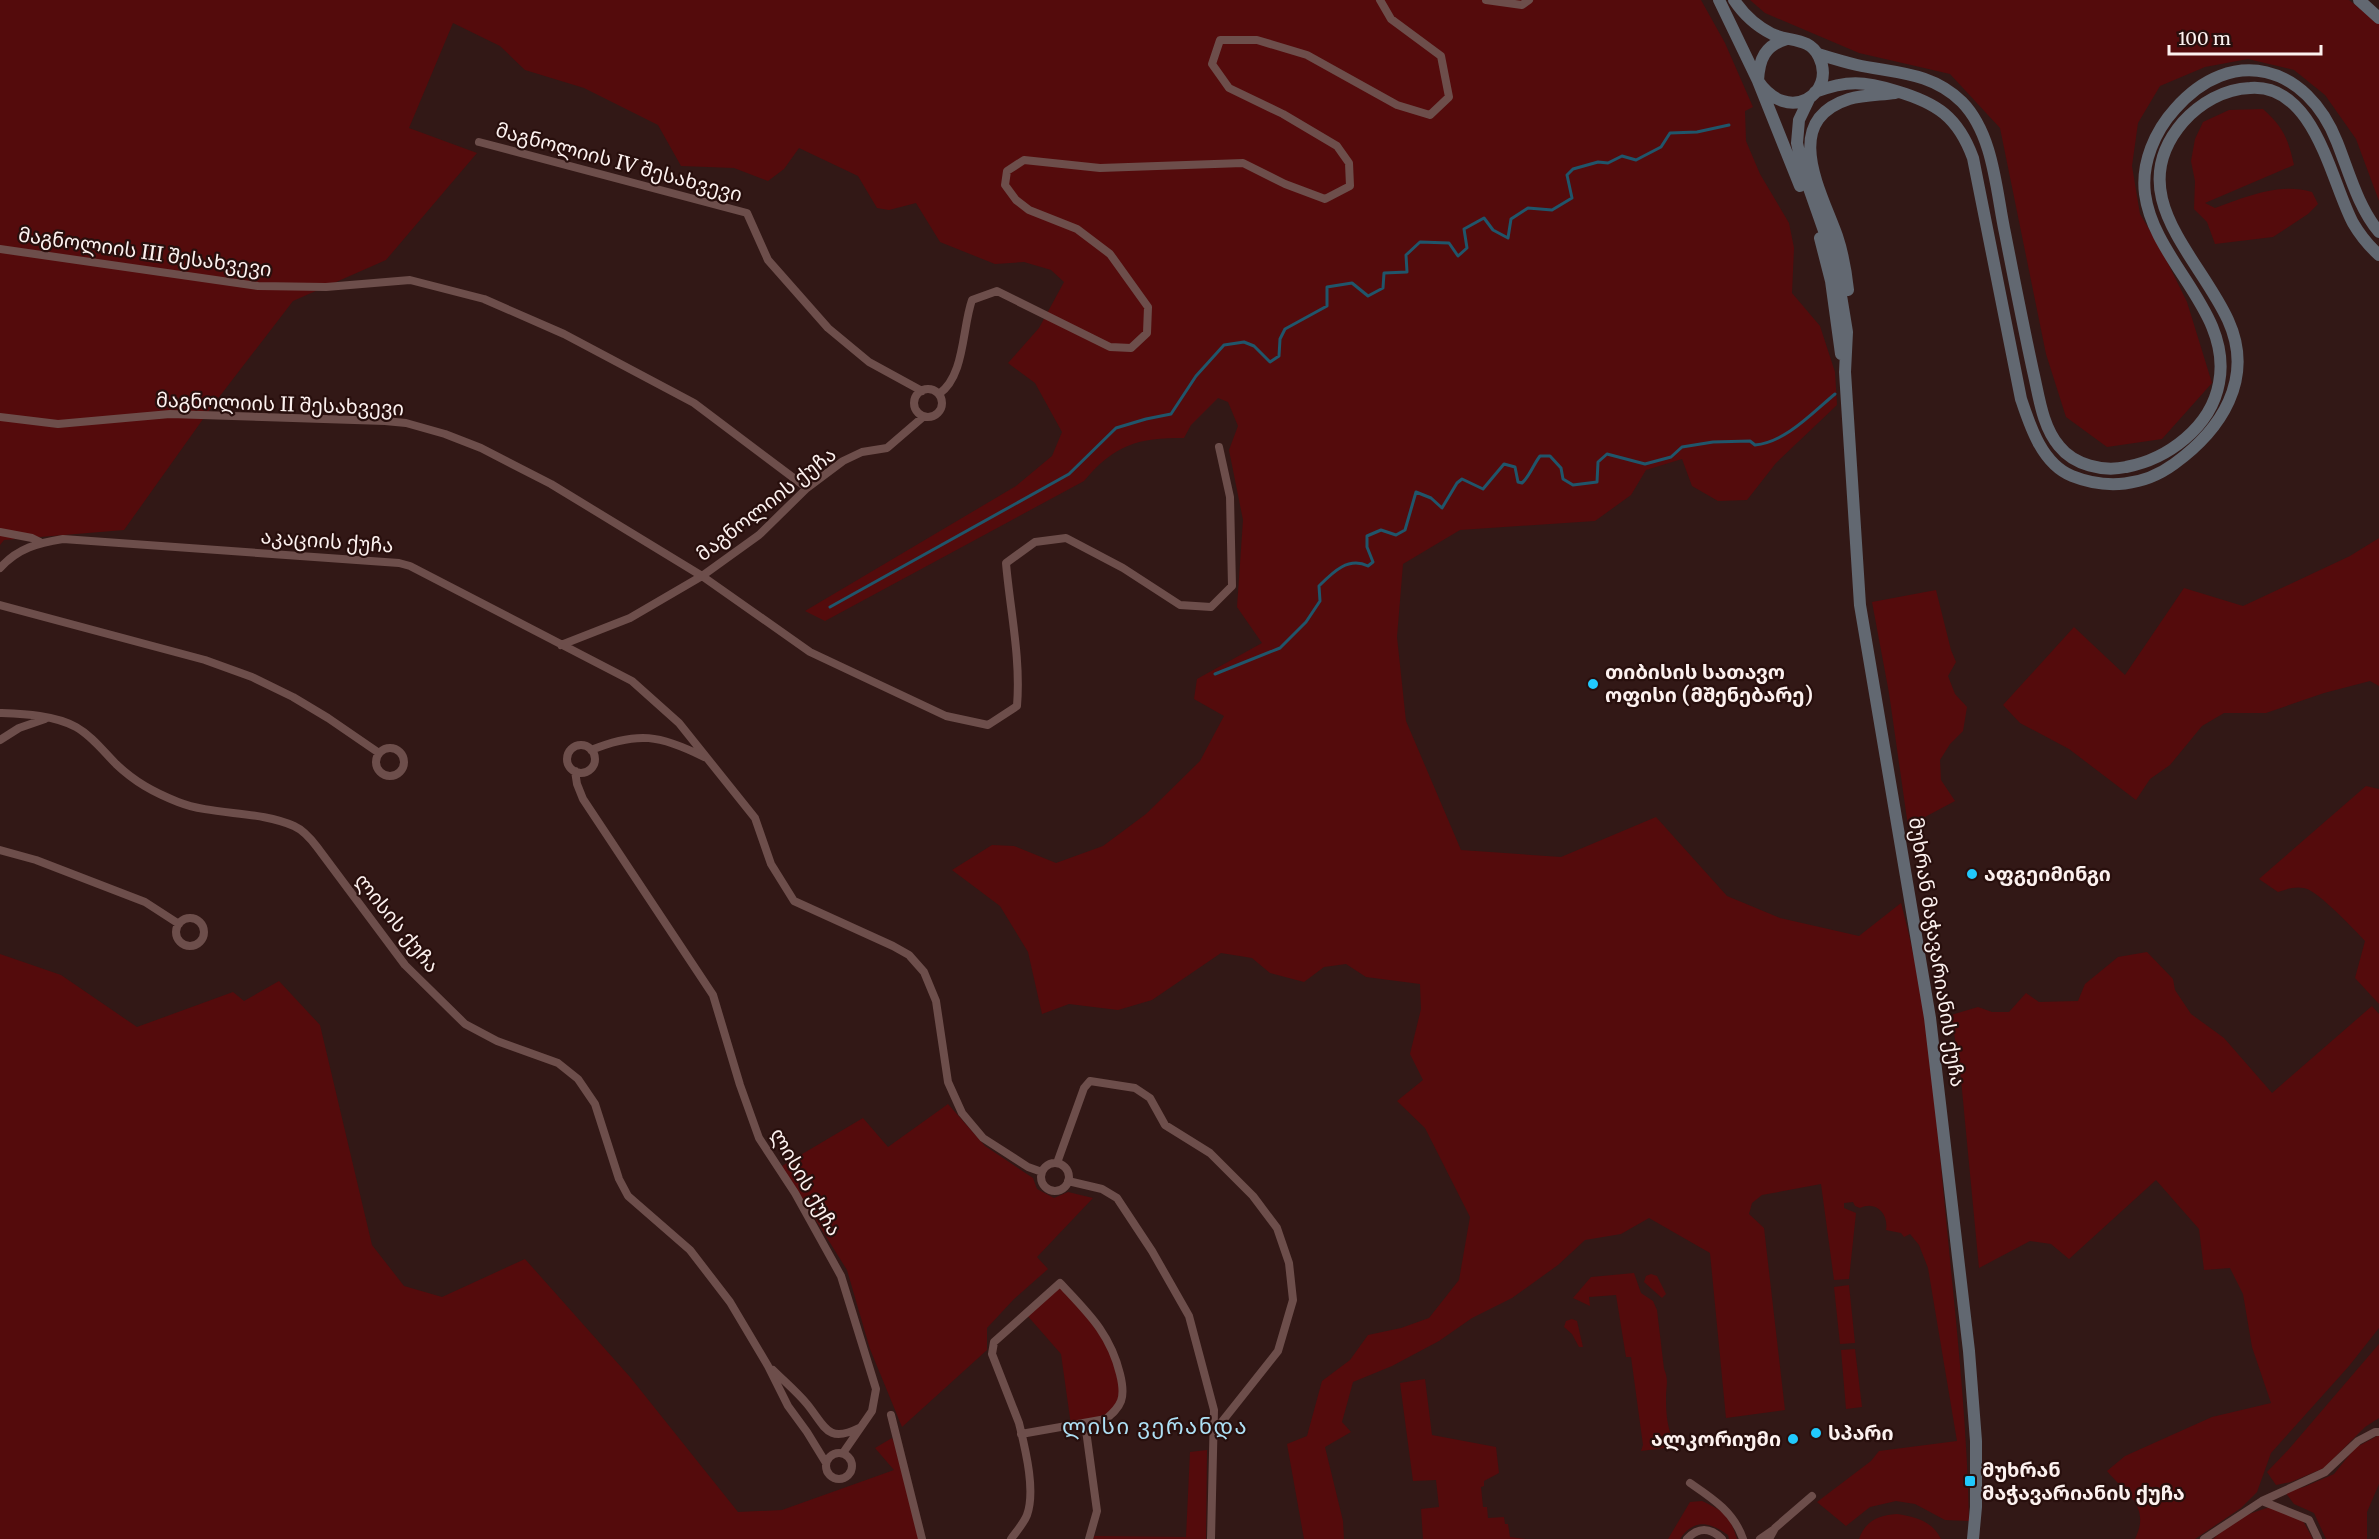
<svg xmlns="http://www.w3.org/2000/svg" width="2379" height="1539" font-family="Merriweather,'Noto Sans Georgian',serif">
  <style>
    .green { fill: #540b0c }
    .lines { fill: none; stroke-linecap: round; stroke-linejoin: round }
    .stream { stroke: #20566b; stroke-width: 3 }
    .minor { stroke: #6d4e4b; stroke-width: 8 }
    .secondary { stroke: #626871; stroke-width: 12 }
    .poi-dot { fill: #21c9fd; stroke: #280f0d; stroke-width: 2 }
    .labels { text-anchor: middle; stroke-width: 4.5; stroke-linejoin: round; paint-order: stroke }
    .street-label { font-size: 20px; fill: #fcf1ef; stroke: #280f0d }
    .poi-label { font-size: 20px; font-weight: bold; fill: #fcf1ef; stroke: #280f0d; text-anchor: start }
    .quarter-label { font-size: 22px; letter-spacing: 1.5px; fill: #aee1f6; stroke: #280f0d }
  </style>
  <rect width="100%" height="100%" fill="#321816"/>
  <path class="green" d="M0,0H1701L1725,43L1753,107L1745,111L1746,141L1760,174L1789,223L1794,248L1792,293L1820,326L1835,372L1837,405L1776,463L1747,500L1718,501L1692,486L1682,459L1646,470L1631,495L1595,521L1460,530L1403,564L1397,637L1406,721L1461,850L1561,857L1656,817L1727,896L1780,918L1859,936L1901,903C1928,1002 1935,1106 1945,1208C1955,1313 1967,1416 1969,1521L1945,1520L1915,1504L1896,1501L1870,1507L1846,1526L1817,1502L1871,1461L1879,1451L1957,1441L1928,1268L1919,1245L1910,1234L1904,1237L1901,1233L1886,1230C1889,1214 1876,1200 1860,1208L1855,1206L1853,1202L1844,1203V1208L1856,1213L1849,1279L1834,1280L1821,1184L1762,1195L1752,1203L1749,1214L1764,1228L1785,1410L1726,1418L1710,1253L1649,1218L1621,1234L1585,1240L1558,1265L1512,1298L1472,1318L1439,1341L1392,1366L1353,1382L1342,1422L1351,1432L1325,1447L1343,1521L1344,1539H1304L1287,1444L1307,1436L1322,1381L1350,1360L1368,1335L1401,1328L1429,1318L1459,1280L1470,1217L1425,1128L1397,1101L1423,1080L1410,1054L1421,1009L1420,984L1366,977L1346,964L1324,967L1304,982L1270,973L1252,958L1221,953L1152,1000L1118,1010L1069,1004L1042,1014L1028,952L1000,906L952,870L992,845L1014,846L1056,863L1103,846L1146,814L1200,761L1224,716L1194,699L1197,679L1262,643L1237,607L1243,520L1229,450L1238,426L1228,402L1218,398L1191,425L1184,438C1138,438 1115,444 1084,481L825,621L805,611L1016,486L1052,456L1062,432L1035,383L1008,363L1039,328L1064,282L1051,270L1024,262L995,264L940,242L916,203L889,210L877,208L858,176L799,148L784,169L768,181L734,168L681,166L658,125L584,88L525,70L500,46L453,23L409,128L477,153L386,260L293,301L213,405L124,530L4,540L0,545Z
    M1750,0H2349L2379,24V201L2356,139L2325,95L2294,70L2248,59L2205,67L2160,86L2138,123L2132,166L2140,214L2161,249L2187,302L2212,383L2162,439L2107,447L2066,417L2046,354L2000,128L1950,74L1859,53L1765,13Z
    M2263,109C2283,127 2288,138 2294,165L2205,203L2215,208C2246,197 2279,182 2312,192L2318,204L2308,214L2273,237L2215,244L2207,222L2194,209L2195,181L2191,161L2195,139L2203,122L2229,110Z
    M2379,538V686L2370,681L2324,693L2266,713H2224L2202,726L2170,765L2150,779L2136,800L2069,749L2020,723L2003,705L2074,627L2125,675L2184,588L2243,606L2350,556Z
    M1936,590L1951,650L1956,662L1948,676L1955,694L1967,707L1963,731L1950,744L1940,760L1941,780L1955,801L1908,826L1889,693L1872,602Z
    M2366,786L2379,789V1004L2355,978L2365,941C2354,929 2325,899 2311,891C2301,885 2289,888 2278,892L2259,879Z
    M2147,952L2173,979L2175,990L2191,1014L2224,1038L2272,1093L2372,1006L2379,1014V1328L2349,1366L2271,1453L2257,1492L2241,1508L2195,1539H2135C2151,1506 2127,1495 2107,1471L2125,1456L2212,1417L2271,1403L2252,1347L2243,1294L2230,1268L2204,1270L2199,1229L2156,1180L2069,1259L2051,1244L2030,1241L1979,1268L1960,1069L1951,1015L1978,1007L1992,1012H2009L2026,993L2039,1002L2078,1001L2085,984L2118,957Z
    M0,954L61,975L137,1027L233,992L244,1001L279,981L320,1025L372,1245L404,1286L442,1297L525,1259L630,1377L738,1512L782,1510L894,1470L875,1448L892,1438L901,1457L922,1539H0Z
    M948,1104L985,1146L1033,1178L1037,1189L1054,1198L1068,1192L1093,1198L1037,1257L1048,1269L1014,1299L987,1328V1350L902,1427L870,1349L847,1270L782,1166L863,1118L888,1147Z
    M1634,1273L1641,1293L1653,1301L1657,1310L1664,1369C1669,1380 1666,1386 1666,1397C1666,1414 1667,1435 1679,1446L1641,1451L1643,1445L1631,1357H1626L1616,1295L1589,1297L1590,1306L1573,1298L1591,1277Z
    M1651,1274L1657,1276L1666,1294L1662,1298L1644,1282L1646,1276Z
    M1060,1283L1115,1353L1122,1399L1106,1419L1071,1425L1061,1354L1026,1314Z
    M1849,1285L1855,1343L1840,1344L1834,1287Z
    M1572,1319L1577,1321L1583,1347H1579L1572,1334L1564,1327L1566,1321Z
    M2379,1344V1418L2365,1427L2324,1468L2291,1482L2276,1485L2267,1472L2289,1449Z
    M1855,1349L1862,1407L1846,1409L1841,1350Z
    M1425,1379L1432,1435L1496,1447L1499,1473L1484,1481V1486L1481,1487L1483,1507H1487L1488,1518L1504,1517L1505,1524H1508L1510,1537L1526,1539H1423L1421,1509L1439,1507L1436,1480L1413,1481L1400,1383Z
    M2379,1435V1484L2367,1512V1539H2326L2314,1513L2294,1504L2285,1492L2304,1487L2334,1474L2355,1448Z
    M1207,1450L1206,1539H1093L1094,1536L1186,1537L1190,1452Z
    M1702,1501C1725,1512 1729,1514 1737,1539H1729L1728,1535C1710,1522 1694,1518 1680,1539H1668L1690,1502Z
    M2281,1505L2303,1521L2313,1539H2213C2236,1518 2251,1511 2281,1505Z
    M1897,1514C1916,1517 1932,1521 1941,1539H1859C1865,1521 1879,1515 1897,1514Z"/>
  <g class="lines">
    <path class="stream" d="M830,607L1069,474L1116,428L1146,419L1171,414L1196,376L1224,345L1244,342L1254,346L1270,362L1279,356L1280,339L1285,329L1327,306V287L1352,283L1368,296L1383,288L1384,273L1407,272L1406,255L1420,242L1449,243L1458,256L1467,248L1464,229L1484,218L1493,230L1508,238L1511,219L1528,208L1552,210L1572,198L1567,175L1573,169L1598,162L1608,163L1622,156L1636,160L1661,147L1670,133L1697,132L1729,125
      M1215,674L1280,648L1306,622L1320,601L1319,586C1332,573 1348,556 1368,566L1373,562L1367,547V536L1381,530L1396,535L1405,530L1416,492L1431,498L1442,508L1457,483L1462,479L1483,489L1504,464L1515,467L1518,482L1522,483C1530,476 1533,465 1540,456H1550L1561,468L1563,479L1573,485L1597,482L1598,462L1607,454L1645,464L1671,457L1682,447L1713,442L1750,441L1755,445C1786,442 1812,413 1835,394"/>
    <path class="minor" d="M1486,0L1522,5L1529,0
      M479,142L747,213L768,260L828,328L869,362L922,391
      M0,249L258,286L326,287L410,280L484,299L564,334L694,403L807,488
      M914 403a14 14 0 1 1 28 0a14 14 0 1 1-28 0Z
      M939,394C965,376 962,328 972,300L997,291L1110,347L1131,348L1147,333L1148,307L1110,254L1077,229L1029,210L1016,200L1005,185L1007,171L1024,160L1100,168L1243,163L1285,184L1325,199L1350,186L1349,163L1337,146L1283,114L1229,88L1212,64L1220,40H1257L1307,55L1397,105L1430,115L1449,97L1441,56L1391,19L1380,0
      M0,417L58,424L170,414L385,421L406,423L445,434L481,448L551,484L702,576L810,652L946,716L988,725L1017,706C1021,658 1010,610 1006,563L1035,542L1066,538L1123,568L1180,605L1211,607L1232,586L1230,497L1219,447
      M0,532L32,538L40,542
      M0,568C18,548 38,543 63,539L399,563L410,566L632,681L679,723L755,818L771,864L794,901L893,946L909,955L924,972L936,1001L948,1082L962,1113L983,1138L1028,1167L1042,1172
      M0,605L205,660L252,677L293,697L328,718L379,753
      M561,645L630,618L702,576L759,535L807,488L843,461L862,452L887,448L923,417
      M0,713C24,714 54,715 76,727C92,736 103,751 116,764C135,782 153,792 178,802C214,816 258,810 294,826C303,830 311,839 317,847L405,965L465,1024L497,1041L558,1063L578,1079L595,1104L619,1179L628,1196L690,1250L730,1302L768,1366L788,1406L807,1432L826,1463
      M0,740L19,728L45,719
      M567 759a14 14 0 1 1 28 0a14 14 0 1 1-28 0Z
      M376 762a14 14 0 1 1 28 0a14 14 0 1 1-28 0Z
      M591,750C638,731 660,735 704,757
      M575,771L577,784L583,799L713,995L740,1085L759,1138L795,1193L841,1276L876,1389L872,1411L843,1453
      M0,850L36,860L145,902L179,924
      M176 932a14 14 0 1 1 28 0a14 14 0 1 1-28 0Z
      M1057,1163L1084,1088L1090,1081L1135,1088L1150,1098L1165,1125L1210,1153L1253,1196L1277,1228L1289,1263L1293,1300L1278,1351L1213,1433
      M1041 1177a14 14 0 1 1 28 0a14 14 0 1 1-28 0Z
      M1068,1181L1102,1189L1117,1198L1152,1251L1189,1316L1214,1410L1211,1539
      M773,1370C784,1381 797,1392 807,1404C825,1426 827,1444 859,1428
      M891,1415L922,1539
      M1085,1423L1097,1511L1089,1539
      M826 1466a13 13 0 1 1 26 0a13 13 0 1 1-26 0Z
      M1690,1483C1712,1498 1734,1512 1743,1539
      M2262,1501L2325,1472L2358,1441L2375,1432H2379
      M1011,1539C1016,1532 1024,1523 1027,1515C1036,1490 1025,1448 1019,1423L992,1354L994,1342L1060,1283C1088,1313 1110,1333 1120,1374C1122,1382 1124,1393 1121,1401C1118,1409 1112,1414 1106,1419L1021,1434
      M1687,1539C1698,1527 1710,1527 1722,1539
      M1760,1539L1773,1530
      M1769,1539L1775,1528L1812,1496
      M2204,1539L2262,1501L2309,1520L2318,1539"/>
    <path class="secondary" d="M1719,0L1758,81L1800,186
      M1734,0C1744,15 1756,26 1772,34C1789,42 1810,37 1819,57C1837,94 1788,125 1758,81C1759,59 1765,45 1787,39
      M2359,0L2379,18
      M1818,54C1831,58 1844,62 1857,65C1895,73 1932,72 1962,102C1994,135 1996,191 2005,233C2014,279 2023,325 2033,371C2039,396 2042,426 2059,446C2074,465 2103,472 2126,467C2168,459 2211,427 2219,383C2233,312 2154,262 2145,194C2141,163 2155,131 2175,109C2232,44 2307,65 2337,142C2349,172 2358,207 2379,232
      M1815,92C1847,80 1864,81 1896,91C1937,103 1958,117 1973,158L2021,399C2030,426 2042,464 2072,476C2107,490 2144,486 2174,464C2221,430 2255,379 2228,320C2198,255 2121,194 2183,122C2200,103 2224,89 2250,88C2315,83 2331,182 2353,223C2360,235 2369,246 2379,255
      M1810,97L1799,120L1797,143L1803,171L1836,265L1847,332L1845,372L1860,605L1930,1018L1969,1351L1976,1441V1507L1973,1539
      M1820,238L1831,281L1841,354
      M1848,290C1846,271 1843,254 1837,236C1821,191 1780,121 1849,99C1863,95 1880,95 1895,93"/>
  </g>
  <g class="poi-dot">
    <circle cx="1593" cy="684" r="6"/>
    <circle cx="1972" cy="874" r="6"/>
    <circle cx="1816" cy="1433" r="6"/>
    <circle cx="1793" cy="1439" r="6"/>
    <rect x="1964" y="1475" width="12" height="12" rx="3"/>
  </g>
  <g class="labels">
    <g class="street-label">
      <text transform="translate(619 162) rotate(15)" y="7">მაგნოლიის IV შესახვევი</text>
      <text transform="translate(145 252) rotate(8)" y="7">მაგნოლიის III შესახვევი</text>
      <text transform="translate(280 404) rotate(2)" y="7">მაგნოლიის II შესახვევი</text>
      <text transform="translate(766 504) rotate(-38)" y="7">მაგნოლიის ქუჩა</text>
      <text transform="translate(327 541) rotate(4)" y="7">აკაციის ქუჩა</text>
      <text transform="translate(397 923) rotate(51)" y="7">ლისის ქუჩა</text>
      <text transform="translate(1937 952) rotate(81)" y="7">მუხრან მაჭავარიანის ქუჩა</text>
      <text transform="translate(806 1182) rotate(60)" y="7">ლისის ქუჩა</text>
    </g>
    <g class="poi-label">
      <text x="1605" y="679">თიბისის სათავო<tspan x="1605" dy="23">ოფისი (მშენებარე)</tspan></text>
      <text x="1984" y="881">აფგეიმინგი</text>
      <text x="1828" y="1440">სპარი</text>
      <text x="1781" y="1446" text-anchor="end">ალკორიუმი</text>
      <text x="1982" y="1477">მუხრან<tspan x="1982" dy="23">მაჭავარიანის ქუჩა</tspan></text>
    </g>
    <g class="quarter-label">
      <text x="1155" y="1434">ლისი ვერანდა</text>
    </g>
  </g>
  <path d="M2169 45v9h152v-9" fill="none" stroke="#fcf1ef" stroke-width="3"/>
  <text x="2178" y="45" font-size="18" fill="#fcf1ef" stroke="#280f0d" stroke-width="4.5" paint-order="stroke">100 m</text>
</svg>
